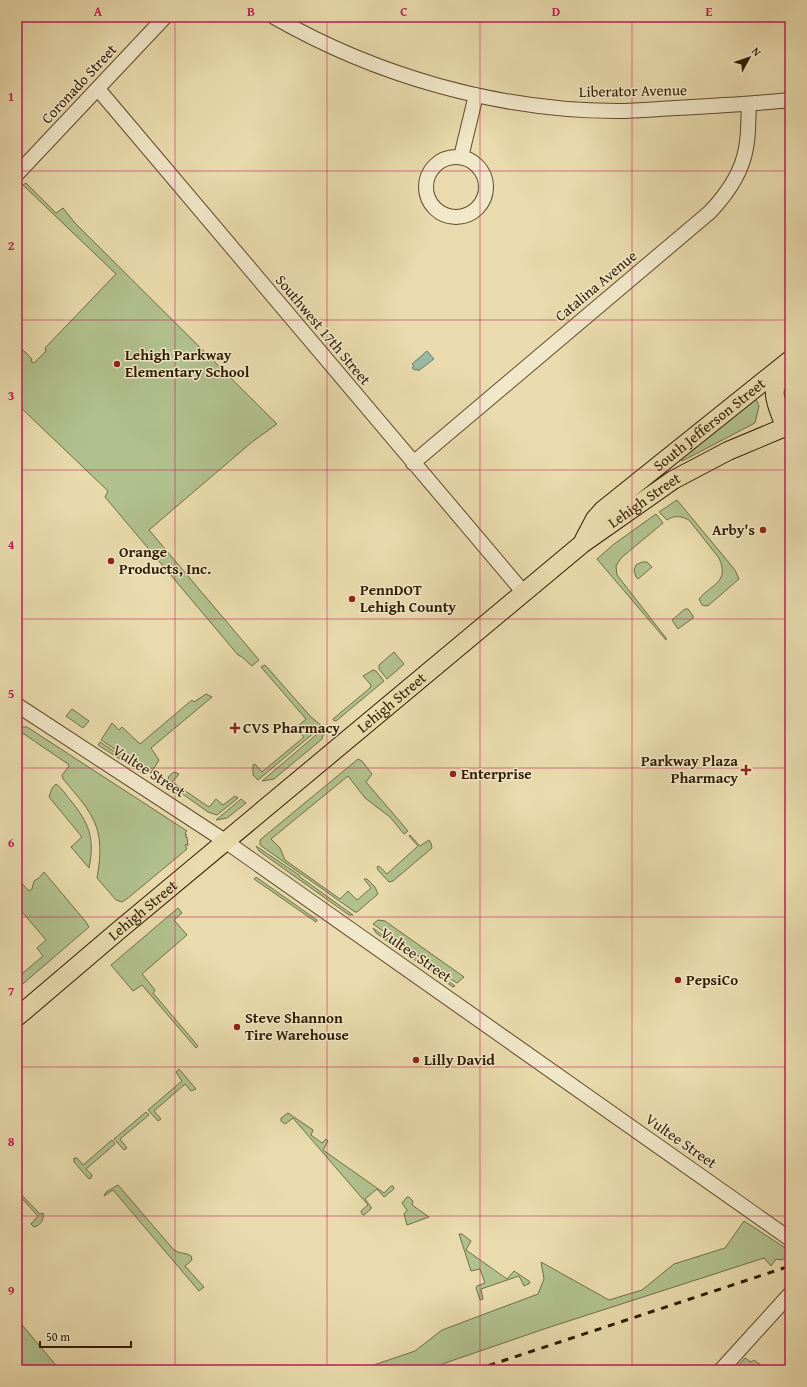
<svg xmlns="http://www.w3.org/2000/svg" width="807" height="1387" font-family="'Gentium Book Plus',serif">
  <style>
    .green { fill: #b1c18e; stroke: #706e47 }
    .water { fill: #98bba6; stroke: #6e7b64 }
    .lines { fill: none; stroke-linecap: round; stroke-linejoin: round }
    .minor-casing { stroke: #5e4a2b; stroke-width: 16 }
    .major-casing { stroke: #2f1a00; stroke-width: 20 }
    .minor { stroke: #f1e8ca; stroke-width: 14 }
    .major { stroke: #e9dbad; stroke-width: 18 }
    .rail { stroke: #2f1a00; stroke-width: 3; stroke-dasharray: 7 7; stroke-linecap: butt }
    .grid { fill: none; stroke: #c2185b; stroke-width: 1; stroke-opacity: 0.55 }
    .poi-dot { fill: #8f2418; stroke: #f1e8ca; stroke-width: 1.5 }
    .labels { text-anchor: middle; stroke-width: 3; stroke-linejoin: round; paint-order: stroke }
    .street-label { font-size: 15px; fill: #2f1a00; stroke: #f1e8ca }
    .poi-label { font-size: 15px; font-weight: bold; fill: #2f1a00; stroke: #f1e8ca; text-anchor: start }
    .neatline { fill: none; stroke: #c2185b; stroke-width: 1.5 }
    .grid-label { font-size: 13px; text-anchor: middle; font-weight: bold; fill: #c2185b }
  </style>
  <rect width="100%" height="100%" fill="#e9dbad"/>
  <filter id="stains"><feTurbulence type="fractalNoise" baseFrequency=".005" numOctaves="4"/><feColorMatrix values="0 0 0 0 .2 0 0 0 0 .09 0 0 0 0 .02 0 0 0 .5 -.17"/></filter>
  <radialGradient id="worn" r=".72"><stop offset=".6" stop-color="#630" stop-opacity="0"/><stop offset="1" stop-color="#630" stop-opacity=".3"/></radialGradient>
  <path class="green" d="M26,183L56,213L63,208L75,223L277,424L252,442L149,530L259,660L252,666L242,657L238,655L105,497L108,491L17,404V344L32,359L31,361L34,363L46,351L45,348L116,274L23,185Z
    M754,400L757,401L759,406L755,423L682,461V458Z
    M677,500L735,570L739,579L709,605L706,606L702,605L699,599C711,584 730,583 719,558L689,520C681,516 674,515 667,520L659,512Z
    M656,514L663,523L621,558L616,566L617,575L666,638V640L597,559L614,544Z
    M642,562H647L652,567L638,579L636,577L634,570L636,565Z
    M685,609H688L693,616V618L678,629L672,620Z
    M394,652L404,664L387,679L379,669V665Z
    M265,665L311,717L322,726L258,780L253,775V765L255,764L262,772L304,737L296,728L306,719L261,667Z
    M373,670L376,671L384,681L336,721L333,720V719L370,688L371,685L363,676Z
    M206,694L212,697L151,748L159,760L151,773L101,740L112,723L119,730L122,727L140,744L192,700L194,702Z
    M72,709L89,721L83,728L66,716Z
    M22,727H27L187,831L185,833L187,835H185L186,837H187L188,846L186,844L185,845L187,849L128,898L122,902L116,900L97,878C106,828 94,815 63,779L62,775L69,766L68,764L18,730Z
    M323,729L324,732L322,739L274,779L262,781Z
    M100,742L148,774H143L139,771L98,745Z
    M358,759L362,761L372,774L366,782L408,831L404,834L390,817L365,798L348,776L271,839L280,848L285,860L340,899L348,891L357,900L371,888L364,879H367L375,887L378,894L357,912H355L260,845V840Z
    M174,772L179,774L172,782L209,807L216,799L223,805L235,796L238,798L217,815L208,812L167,783L169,776Z
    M56,784C62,788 66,795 71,801C89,823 95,838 89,868L71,847L82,837L49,797L52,788Z
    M241,799L246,803L227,818L216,820Z
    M410,835L420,846L429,840L431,843L432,848L393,881L389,882L378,870L377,867L379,866L387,874L418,846L409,836Z
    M256,846L299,875L300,877L353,915H349L259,851Z
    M44,872L86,922L89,927L17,989V978L43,956L37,948L46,940L17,906V878L29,891L32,889L34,881L39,878Z
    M256,877L317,920L316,922L254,879Z
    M178,908L182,913L174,920L187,935L142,974L155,990L153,993L198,1046L196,1048L142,985L133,991L111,965Z
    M378,920L385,921L464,977L457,983L452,980L373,924Z
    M373,928L381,934L455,986L453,987L376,933Z
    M179,1069L196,1089L191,1091L185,1084L154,1111L161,1119L158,1121L148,1110L182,1081L176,1072Z
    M146,1112L149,1115L120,1139L127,1148L124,1150L123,1149L114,1139Z
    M288,1113L313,1130L311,1135L322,1143L326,1139L328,1141L323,1150L384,1193L391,1186H393L394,1189L384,1197L377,1189L365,1199L371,1207V1209L364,1215L362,1214L361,1211L368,1205L293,1118L285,1124L281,1121V1118Z
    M112,1140L115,1144L86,1169L92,1175L91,1178L89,1179L74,1162V1158H77L83,1165Z
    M118,1185L173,1249C178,1254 185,1252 191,1256L192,1260L185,1266L204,1287L199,1291L113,1190L104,1196L106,1192Z
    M17,1190L40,1214L43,1213C44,1220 41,1225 34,1227L31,1224L38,1216L17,1193Z
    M407,1197H409L413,1201L412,1205L429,1217L407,1225L404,1214L407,1210L402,1203Z
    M744,1221L790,1251V1256L782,1260L776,1259L771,1266L764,1258L547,1328L425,1370H359L415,1351L442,1330L538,1294L544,1279L541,1262L609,1300L642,1290L674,1264L725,1248Z
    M459,1234H462L471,1241L466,1250L507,1279L514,1271L529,1281L530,1283L524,1286L519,1276L481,1289L483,1299L480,1300L476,1288L477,1286L485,1283L480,1269L471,1271Z
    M17,1319L60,1370H17Z
    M745,1358L751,1362L754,1360L768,1370H734Z"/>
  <path class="water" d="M427,351L434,359L418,371L417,369L415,370L412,368L414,366L412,364Z"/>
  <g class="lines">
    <defs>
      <path id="minor" d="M274,17C377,76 499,111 618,111C637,111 656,109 675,108C714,106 752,104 790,100
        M98,89L524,593
        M461,157L476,95
        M426 187a30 30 0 1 1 60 0a30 30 0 1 1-60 0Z
        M17,174L165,17
        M413,463L710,212C727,194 742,173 746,148C749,134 748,118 749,104
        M17,705L225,841L790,1239
        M721,1370L790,1294"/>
      <g id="major">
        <path d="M785,426C782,418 773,398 775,389C777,381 784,372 789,367"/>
        <path id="s1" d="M584,540L595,519L603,510L790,360"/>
        <path id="s2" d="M17,1017L118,931L582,544L673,480L728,451L790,425"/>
      </g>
    </defs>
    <use href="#minor" class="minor-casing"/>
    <use href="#major" class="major-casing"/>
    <use href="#minor" class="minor"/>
    <use href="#major" class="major"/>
    <path class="rail" d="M475,1370L790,1266"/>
  </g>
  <path class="grid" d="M175,17V1370M327,17V1370M480,17V1370M632,17V1370M17,171H790M17,320H790M17,470H790M17,619H790M17,768H790M17,917H790M17,1067H790M17,1216H790"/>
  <g class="poi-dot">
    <circle cx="117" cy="364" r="4"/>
    <circle cx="763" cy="530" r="4"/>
    <circle cx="111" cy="561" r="4"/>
    <circle cx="352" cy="599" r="4"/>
    <path d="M233 722h4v4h4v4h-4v4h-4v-4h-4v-4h4z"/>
    <path d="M744 764h4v4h4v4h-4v4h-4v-4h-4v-4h4z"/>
    <circle cx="453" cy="774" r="4"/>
    <circle cx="678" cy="980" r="4"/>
    <circle cx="237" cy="1027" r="4"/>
    <circle cx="416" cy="1060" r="4"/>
  </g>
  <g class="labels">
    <g class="street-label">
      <text transform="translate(79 84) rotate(-47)" y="5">Coronado Street</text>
      <text transform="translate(633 91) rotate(-1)" y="5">Liberator Avenue</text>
      <text transform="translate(596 286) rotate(-40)" y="5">Catalina Avenue</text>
      <text transform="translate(323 330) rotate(50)" y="5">Southwest 17th Street</text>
      <text dy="5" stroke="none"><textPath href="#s1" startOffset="172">South Jefferson Street</textPath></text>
      <text dy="5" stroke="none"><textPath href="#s2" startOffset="813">Lehigh Street</textPath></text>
      <text dy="5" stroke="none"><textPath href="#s2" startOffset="489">Lehigh Street</textPath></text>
      <text transform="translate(149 771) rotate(33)" y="5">Vultee Street</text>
      <text dy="5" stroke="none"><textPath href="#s2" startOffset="165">Lehigh Street</textPath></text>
      <text transform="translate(416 955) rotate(35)" y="5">Vultee Street</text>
      <text transform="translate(681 1141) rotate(35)" y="5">Vultee Street</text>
    </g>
    <g class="poi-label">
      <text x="125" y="360">Lehigh Parkway<tspan x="125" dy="17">Elementary School</tspan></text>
      <text x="755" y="535" text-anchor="end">Arby's</text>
      <text x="119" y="557">Orange<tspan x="119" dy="17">Products, Inc.</tspan></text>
      <text x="360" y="595">PennDOT<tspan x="360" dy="17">Lehigh County</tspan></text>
      <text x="243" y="733">CVS Pharmacy</text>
      <text x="738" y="766" text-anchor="end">Parkway Plaza<tspan x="738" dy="17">Pharmacy</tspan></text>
      <text x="461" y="779">Enterprise</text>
      <text x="686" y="985">PepsiCo</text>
      <text x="245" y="1023">Steve Shannon<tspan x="245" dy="17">Tire Warehouse</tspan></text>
      <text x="424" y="1065">Lilly David</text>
    </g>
  </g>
  <rect width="807" height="1387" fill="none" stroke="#e9dbad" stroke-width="44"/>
  <g transform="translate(749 58) rotate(50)" stroke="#f1e8ca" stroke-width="3" paint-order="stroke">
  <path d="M0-3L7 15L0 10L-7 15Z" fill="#2f1a00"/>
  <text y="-6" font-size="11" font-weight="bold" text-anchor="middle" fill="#2f1a00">N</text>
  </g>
  <path d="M40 1341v6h91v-6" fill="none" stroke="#2f1a00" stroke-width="2"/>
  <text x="46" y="1341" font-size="12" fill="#2f1a00" stroke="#f1e8ca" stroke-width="3" paint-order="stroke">50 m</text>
  <rect x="22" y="22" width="763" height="1343" class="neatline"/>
  <g class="grid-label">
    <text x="98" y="16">A</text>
    <text x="251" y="16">B</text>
    <text x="404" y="16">C</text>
    <text x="556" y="16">D</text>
    <text x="709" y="16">E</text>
    <text x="11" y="101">1</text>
    <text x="11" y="250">2</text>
    <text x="11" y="400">3</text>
    <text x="11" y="549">4</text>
    <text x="11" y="698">5</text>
    <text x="11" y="847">6</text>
    <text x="11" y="996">7</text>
    <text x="11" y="1146">8</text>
    <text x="11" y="1295">9</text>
  </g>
  <rect width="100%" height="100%" filter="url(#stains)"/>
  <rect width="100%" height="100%" fill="url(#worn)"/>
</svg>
